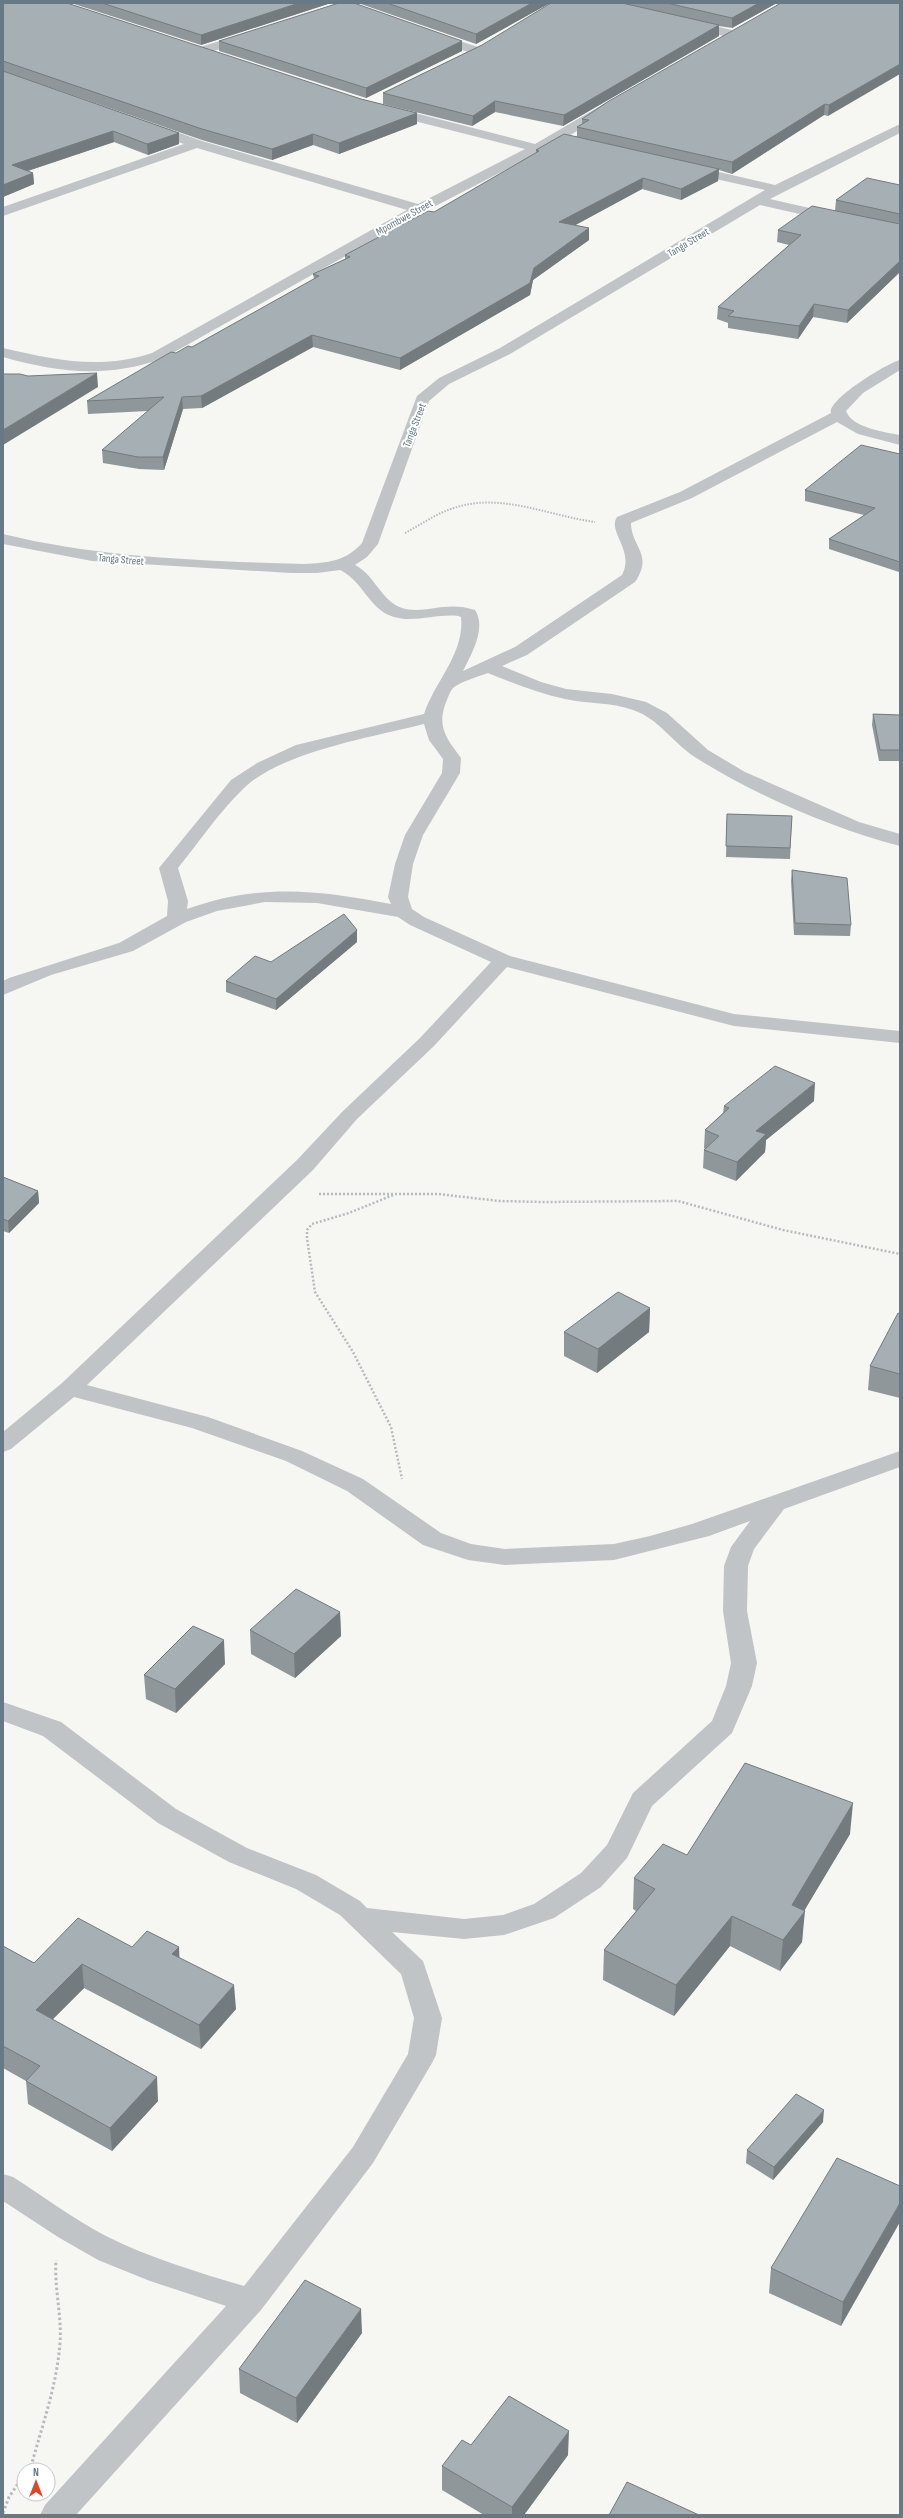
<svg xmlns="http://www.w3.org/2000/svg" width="903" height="2518" font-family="'Sofia Sans Condensed',sans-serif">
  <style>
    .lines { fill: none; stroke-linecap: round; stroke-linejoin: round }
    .path-far2 { stroke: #b8bbbe; stroke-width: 2; stroke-dasharray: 1.5 1.5; stroke-linecap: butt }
    .path-far1 { stroke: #b8bbbe; stroke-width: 2.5; stroke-dasharray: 2 2; stroke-linecap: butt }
    .path { stroke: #b8bbbe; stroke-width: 3; stroke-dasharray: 2.5 2.5; stroke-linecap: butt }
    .street { fill: #c0c4c7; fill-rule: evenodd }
    .wall { fill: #8f979b }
    .shaded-wall { fill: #747b7e }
    .building { fill: #a6b0b4; stroke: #747b7e }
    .labels { text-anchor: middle; stroke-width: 4; stroke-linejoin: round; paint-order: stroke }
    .far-street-label { font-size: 11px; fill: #667984; stroke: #fff }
  </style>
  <rect width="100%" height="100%" fill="#f6f6f3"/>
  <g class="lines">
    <path class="path-far2" d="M405,533C422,524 438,512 457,507C502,493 550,516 595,522"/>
    <path class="path-far1" d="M319,1194H438L499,1201L543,1202L678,1201L783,1230L900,1254
      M393,1195L349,1213L312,1224L307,1230V1238L315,1292L353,1352L391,1427L402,1479"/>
    <path class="path" d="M27,2470L32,2463C43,2423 57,2384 60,2343C62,2315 54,2288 56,2260
      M3,2513L9,2497L24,2475"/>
    <path class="street" d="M690,20L736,31L738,34L732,38L686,27L684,24L686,21Z
      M433,32L481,48L483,51L477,55L429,39L427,36Z
      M246,33L252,37L250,40L204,54L198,50L200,47Z
      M607,102L612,103L613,106L612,109L561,141L424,212L162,359C105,378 60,373 3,357V348C55,360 100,370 152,353L407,210L197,148L3,216V207L184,144L147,131L145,128L147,125H157L202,141L418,204L525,149L383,113L382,110L383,107L388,106L535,144Z
      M900,124V133L770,199L840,215L842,218L840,221L835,222L760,205L510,354L449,384L429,401L378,544L367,557L355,565C375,575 381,601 402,608C424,615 446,600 475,610C487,628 471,655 463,671L515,647L622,575C635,550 607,532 617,517L680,492L831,413C827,400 887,363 900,360V370L863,393L846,411C852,428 885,432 900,435V445L858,434L837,422L692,498L631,523C631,547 654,554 635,582L527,655L502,666L541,682L566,689L612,694L646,702L667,713L708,750L745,772L859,822L900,834V846C834,829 755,795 698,759C674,745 660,719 633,710C611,702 587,704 565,699C538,693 513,683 488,673C477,677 462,681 453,688C450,691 447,700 445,705C437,728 448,740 461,758L460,773L423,835L413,864L408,897L412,909L424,917L510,956L734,1014L900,1031V1043L734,1026L507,967L434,1046L357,1119L313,1170L87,1385L208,1417L302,1451L363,1479L441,1533L471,1544L505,1549L614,1544L650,1536L692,1524L900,1451V1467L784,1509L754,1549L748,1566L747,1611L757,1663L752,1686L732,1733L652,1806L627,1858L601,1887L554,1918L504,1935L464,1939L392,1932L423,1961L442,2018L436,2055L432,2063L373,2163L261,2310L76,2515H40L45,2505L226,2306L150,2281L98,2260L58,2237L3,2201V2174L13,2177C44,2197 74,2219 106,2236C150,2258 197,2272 244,2286L353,2147L408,2054L414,2018L401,1974L340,1915L296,1889L229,1862L158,1823L43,1736L3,1721V1702L61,1722L176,1809L247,1848L316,1875L360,1901L367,1908L464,1919L503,1915L534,1904L581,1873L607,1845L633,1793L712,1721L726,1686L731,1663L723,1611L724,1566L731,1547L750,1521L709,1536L614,1560L505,1565L468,1560L423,1545L347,1491L286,1461L192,1428L74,1397L11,1449L3,1452V1432L62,1383L297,1160L343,1111L420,1038L491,962L410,925L398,917L317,903L265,902L217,911L186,922L133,951L51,975L3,995V981L9,978L119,943L167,916L168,901L159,868L231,780L257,763L296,745L424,714C435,681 465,653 461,617L458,616C432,613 401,629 378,608C364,595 358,579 340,570L317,573H291L92,561L3,544V534C100,558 204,561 304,564C328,563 346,561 362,543L417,396L439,378L500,348L765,190L684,172L682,169L684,166L689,165L775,185ZM424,724L429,740L443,759L442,773L405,835L395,864L388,897L391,904C318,890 259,883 187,909L188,901L178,868C199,842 219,812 243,789C280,752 373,737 424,724Z"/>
  </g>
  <path class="wall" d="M3,3L361,99L417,113V124L339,154L313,145L272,160L202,140L3,71Z
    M71,3H331L201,45Z
    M358,3H550L476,44Z
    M623,3H777L732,28L719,26V36L563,126L495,112L472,126L383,104V93L482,45Z
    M900,3L828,116L824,115L732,174L719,170L718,181L681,200L642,189L575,225L589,228V240L533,280L530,295L400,370L313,347L202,408L183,409L164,470L139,469L103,463L102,450L148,411L88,414L87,401L176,353L192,347L314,279L313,274L345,259V255L434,212L536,153V150L577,136V127L582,124V119Z
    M219,41H462V51L366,98L219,51Z
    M3,71L179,133V144L148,155L114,142L28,171L33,173L34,184L3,197Z
    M900,185V272L847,323L813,317L798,339L728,328V323L717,319L718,307L789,245L777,242L778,230L835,211L836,200Z
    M900,454V572H899L829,549V539L864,515L805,501V490Z
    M873,714L900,715V761H879L872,725Z
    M727,814L792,816L790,859L726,857Z
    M792,870L851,925L850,936L794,935L791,881Z
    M357,942L276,1010L226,992V981L271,962Z
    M814,1101L766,1140L765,1152L736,1181L703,1168L704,1150L705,1149L704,1148L705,1130L723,1113L724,1106Z
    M3,1177L38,1191L39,1203L9,1233L3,1231Z
    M650,1308L649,1332L597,1373L564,1356V1332Z
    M900,1314V1398L868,1390L870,1366Z
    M340,1612L341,1636L295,1678L251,1654L250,1630Z
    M225,1664L176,1713L146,1699L144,1675Z
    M850,1834L804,1911L802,1942L780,1971L730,1946L674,2016L603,1980L604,1950L636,1911L633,1909L634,1878L687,1855Z
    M3,1946L34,1963L132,1947L180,1958L236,2009L201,2049L84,1988L52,2020L158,2101L112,2151L28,2104L26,2081L3,2068Z
    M823,2122L773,2180L746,2163L747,2150Z
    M900,2186L841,2326L769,2293L771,2268Z
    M362,2333L297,2423L240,2393L239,2369Z
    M471,2445L568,2455L524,2515H484L442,2490V2466Z"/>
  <path class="shaded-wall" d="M299,3H331L201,45V35Z
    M532,3H550L476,44V34Z
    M759,3H777L732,28V18Z
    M719,25V36L563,126L564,115Z
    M462,41V51L366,98V88Z
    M900,64V74L828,116L829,105Z
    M495,101V112L472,126L473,116Z
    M825,104L824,115L732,174V162Z
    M417,113V124L339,154V143Z
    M113,131L114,142L12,176V165Z
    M179,133V144L148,155L147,144Z
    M313,134V145L272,160V149Z
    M719,169L718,181L681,200V189Z
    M33,173L34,184L3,197V185Z
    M643,178L642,189L559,234V222Z
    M589,228V240L533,280L530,295L400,370V358L534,268Z
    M900,261V272L847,323L848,310Z
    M814,304L813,317L798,339L799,326Z
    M312,335L313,347L202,408L201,396Z
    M97,373L98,387L3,445V430Z
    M182,397L183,409L164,470L163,457Z
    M357,930V942L276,1010V999Z
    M815,1083L814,1101L766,1140L765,1152L736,1181L737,1162L756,1131Z
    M38,1191L39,1203L9,1233L8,1221Z
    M650,1308L649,1332L597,1373L598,1349Z
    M340,1612L341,1636L295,1678L294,1654Z
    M224,1640L225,1664L176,1713L175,1689Z
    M853,1803L850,1834L798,1921L805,1911L802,1942L780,1971L783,1940L792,1905Z
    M732,1916L730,1946L674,2016L676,1985Z
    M179,1947L180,1970L172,1954Z
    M82,1964L84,1988L38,2034L36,2010Z
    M234,1985L236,2009L201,2049L199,2025Z
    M157,2077L158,2101L112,2151L110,2128Z
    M824,2110L823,2122L773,2180L774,2167Z
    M900,2203V2222L841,2326L843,2302Z
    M361,2309L362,2333L297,2423L296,2398Z
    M569,2431L568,2455L524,2515H512V2507Z"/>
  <path class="building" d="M3,3H67L361,99L417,113L339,143L313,134L272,149L202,129L3,61Z
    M102,3H299L201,35Z
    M339,3H354L462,41L366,88L219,41Z
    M387,3H532L476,34Z
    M551,3H622L719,25L564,115L495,101L473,116L383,93L482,45Z
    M667,3H759L732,18Z
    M781,3H900V64L829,105L825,104L732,162L577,127L589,120L582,119L609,101Z
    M3,71L179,133L147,144L113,131L12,165L33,173L3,185Z
    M564,134L719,169L681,189L643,178L559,222L589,228L534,268L530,283L400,358L312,335L201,396L182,397L163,457H138L102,450L164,397L87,401L171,352L176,353L188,346L192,347L319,276L313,274L350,257L345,255L428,211L434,212L539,151L536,150Z
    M867,178L900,185V214L836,200Z
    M812,206L900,224V261L848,310L814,304L799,326L728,316L734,311L718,307L801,235L778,230Z
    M97,373L3,430V374H20L28,376Z
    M861,445L900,454V562L829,539L875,508L805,490Z
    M873,714L900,715V750H880Z
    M727,814L792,816L790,848L726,846Z
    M792,870L847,878L851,925L795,923Z
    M344,914L357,930L276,999L226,981L255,956L271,962Z
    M775,1066L815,1083L756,1131L766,1134L737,1162L704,1150L719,1136L705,1130L729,1108L724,1106Z
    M3,1177L38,1191L8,1221L3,1219Z
    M618,1292L650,1308L598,1349L564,1332Z
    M898,1313L900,1314V1374L870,1366Z
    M296,1589L340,1612L294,1654L250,1630Z
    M193,1626L224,1640L175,1689L144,1675Z
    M745,1763L853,1803L792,1905L805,1911L783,1940L732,1916L676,1985L604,1950L655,1889L634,1878L663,1844L687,1855Z
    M78,1918L132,1947L147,1931L179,1947L172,1954L234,1985L199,2025L82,1964L36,2010L157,2077L110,2128L26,2081L40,2066L3,2046V1946L34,1963Z
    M796,2094L824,2110L774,2167L747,2150Z
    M837,2158L900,2186V2203L843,2302L771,2268Z
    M305,2280L361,2309L296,2398L239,2369Z
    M509,2396L569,2431L512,2507L442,2466L462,2440L471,2445Z
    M627,2482L699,2515H609Z"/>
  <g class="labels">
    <g class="far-street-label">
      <text transform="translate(404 217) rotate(-29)" y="4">Mpombwe Street</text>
      <text transform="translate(688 242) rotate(-31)" y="4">Tanga Street</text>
      <text transform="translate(414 425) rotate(-69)" y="4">Tanga Street</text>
      <text transform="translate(121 559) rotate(5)" y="4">Tanga Street</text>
    </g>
  </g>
  <rect width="903" height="2518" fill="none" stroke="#667984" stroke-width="8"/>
  <g transform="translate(36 2482)"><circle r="19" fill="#ffffff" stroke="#c2c9ce"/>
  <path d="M0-3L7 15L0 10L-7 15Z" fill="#e04429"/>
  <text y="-6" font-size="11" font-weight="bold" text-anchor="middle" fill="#667984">N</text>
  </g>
</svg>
